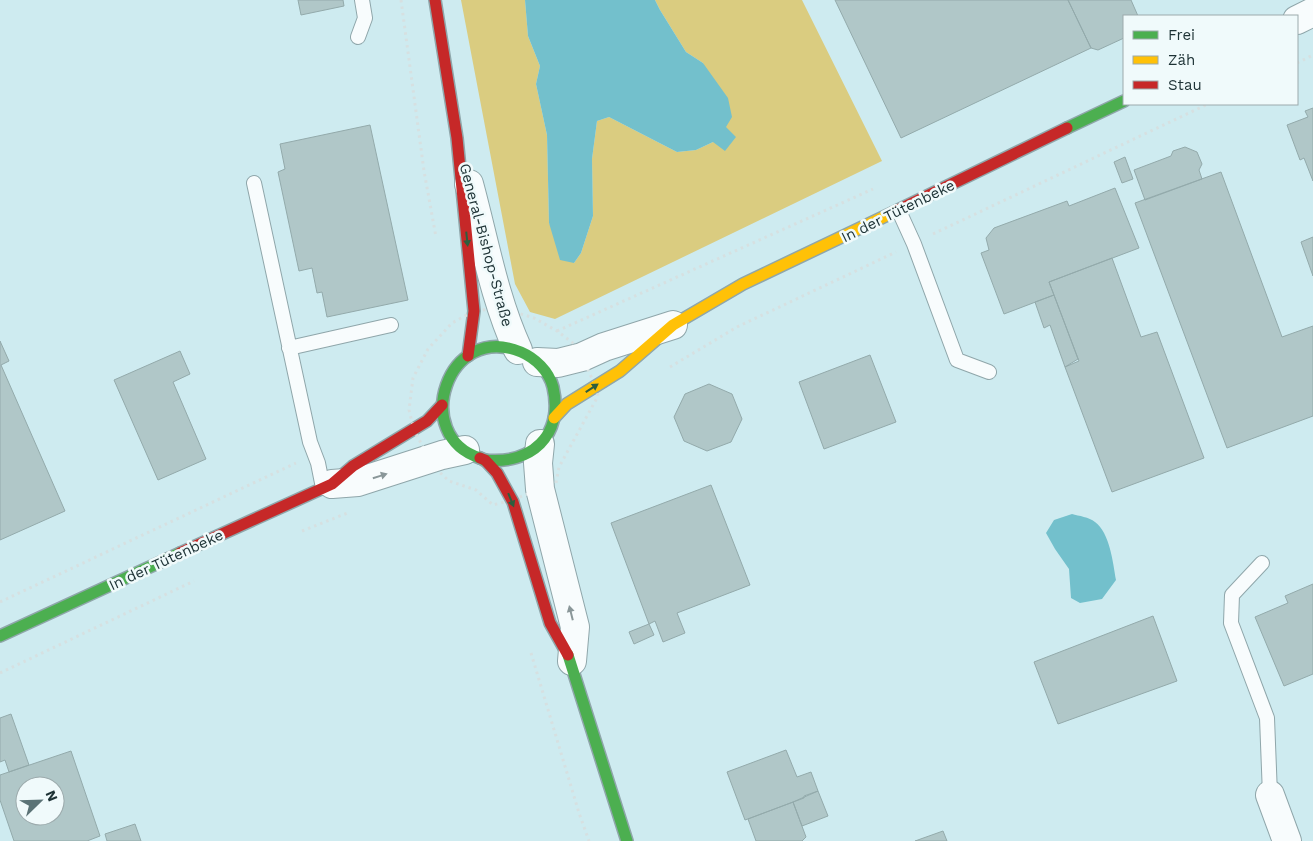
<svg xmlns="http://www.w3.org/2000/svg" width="1313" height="841" font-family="'Work Sans',sans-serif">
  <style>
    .green { fill: #dacc80 }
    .water { fill: #73c0cc }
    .building { fill: #b0c7c8; stroke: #93aaab; fill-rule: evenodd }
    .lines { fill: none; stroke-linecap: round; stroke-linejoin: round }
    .lane-casing { stroke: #8fa6aa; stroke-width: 16 }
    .street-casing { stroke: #8fa6aa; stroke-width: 30 }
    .fast-casing { stroke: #8fa6aa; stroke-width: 14 }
    .slow-casing { stroke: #8fa6aa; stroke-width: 14 }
    .jam-casing { stroke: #8fa6aa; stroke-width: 14 }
    .path { stroke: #d6e0e1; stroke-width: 3; stroke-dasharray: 2.5 4; stroke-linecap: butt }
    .lane { stroke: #f8fcfd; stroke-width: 14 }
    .street { stroke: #f8fcfd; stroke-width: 28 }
    .fast { stroke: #4caf50; stroke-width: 11 }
    .slow { stroke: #ffc107; stroke-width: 11 }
    .jam { stroke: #c62828; stroke-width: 11 }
    .oneway { fill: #2d5e3e }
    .oneway2 { fill: #8a9799 }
    .labels { text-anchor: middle; stroke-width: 5; stroke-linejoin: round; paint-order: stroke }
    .street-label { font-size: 15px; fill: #1d3235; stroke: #f0fafb }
  </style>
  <rect width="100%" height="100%" fill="#ceebf0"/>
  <path class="green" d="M461,0H525L528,36L540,66L536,84L547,135L549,223L574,263L581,253L593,216L592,159L597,121L609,117L677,152L696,150L713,142L725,127L703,63L686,52L660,10L655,0H802L882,161L555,319L530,312L515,284Z"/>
  <path class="water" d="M525,0H655L660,10L686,52L703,63L728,98L732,117L726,127L736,137L725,151L713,142L696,150L677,152L609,117L597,121L592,159L593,216L581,253L574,263L560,260L549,223L547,135L536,84L540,66L528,36Z
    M1072,514C1079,516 1089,517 1095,522C1110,533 1113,563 1116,580L1102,599L1080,603L1071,598L1069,569L1055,549L1046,533L1054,520Z"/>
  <path class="building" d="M298,0H343L344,6L301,15Z
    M835,0H1068L1091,48L901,138Z
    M1068,0H1131L1138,16H1124V38L1098,50L1091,48Z
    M1313,108V181L1304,158L1300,160L1287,125L1308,117L1305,111Z
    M370,125L408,300L327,317L322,292L317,293L312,268L299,271L278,172L285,169L280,144Z
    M1185,147L1197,152L1202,164L1199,170L1202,179L1145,200L1134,170L1171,156L1173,151Z
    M1125,157L1133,179L1122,183L1114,162Z
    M1221,172L1282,337L1313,326V416L1227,448L1135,203Z
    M1115,188L1139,248L1049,282L1054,295L1004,314L981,253L989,250L986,238L994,228L1067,201L1069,206Z
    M1313,237V276L1301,242Z
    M1112,258L1141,337L1157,332L1204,458L1112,492L1065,367L1079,361L1049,282Z
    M1054,295L1078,359L1065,367L1050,325L1044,328L1035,302Z
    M0,341L9,361L1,365L65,511L0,540Z
    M180,351L190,374L173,382L206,459L158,480L114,380Z
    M870,355L896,422L824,449L799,382Z
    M709,384L732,394L742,419L731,442L707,451L684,441L674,417L685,394Z
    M711,485L750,585L677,613L685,633L663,642L655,621L649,624L611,523Z
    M1313,584V674L1284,686L1255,617L1288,603L1285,596Z
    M1153,616L1177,681L1058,724L1034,662Z
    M649,624L654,635L634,644L629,632Z
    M11,714L29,765L9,772L5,760L0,762V718Z
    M786,750L797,777L811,772L818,791L804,796V798L745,820L727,772Z
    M71,751L100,836L87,841H14L0,800V775ZM25,786H55V816H25Z
    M818,791L828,816L802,826L793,802Z
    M793,802L806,837L802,841H756L748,819Z
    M135,824L141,841H107L105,834Z
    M943,831L947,841H915Z"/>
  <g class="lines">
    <defs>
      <path id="lane" d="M358,37L365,18L362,0
        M254,183L310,442L318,463L323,488
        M899,211L914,244L957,360L989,372
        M289,348L391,325
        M1262,563L1232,595L1231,623L1267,718L1270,795"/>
      <path id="street" d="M1297,20L1313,12
        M469,184C484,239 494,298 518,350
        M537,362L558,363L582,357L604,347L673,325
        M540,444L538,463L540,489L575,627L572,661
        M332,484L358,482L442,455L465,450
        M1270,795L1287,841"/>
      <path id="fast" d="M1067,128L1124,101
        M480,458C410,436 447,321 521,352C535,358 549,371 553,387C564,436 531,465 484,460
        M0,636L180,553
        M568,655L627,841"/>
      <path id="slow" d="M554,418L567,404L620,371L673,325L743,284L898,210"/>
      <path id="jam" d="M435,0L457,138L474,311L468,356
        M898,210L1067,128
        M480,458L485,460L497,473L513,502L550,623L568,655
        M180,553L332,484L353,466L427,421L442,405"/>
    </defs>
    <use href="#lane" class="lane-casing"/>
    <use href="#street" class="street-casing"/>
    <use href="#fast" class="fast-casing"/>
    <use href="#slow" class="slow-casing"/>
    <use href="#jam" class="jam-casing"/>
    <path class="path" d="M401,0L424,171L436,237
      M1297,63L1313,55
      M933,234L1208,104
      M502,308L534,318L557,331L577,346L595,385L598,396L559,467L556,483L512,500L493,505L476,490L449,481L433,466L414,430L409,410L413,378L428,349L452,323L474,311Z
      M557,331L873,189
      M670,367L737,327L896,252
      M302,531L350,512
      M0,602L296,463
      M531,653L579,813L589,841
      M0,673L194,581"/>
    <use href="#lane" class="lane"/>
    <use href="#street" class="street"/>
    <use href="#fast" class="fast"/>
    <use href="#slow" class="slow"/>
    <use href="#jam" class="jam"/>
  </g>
  <defs><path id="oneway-solid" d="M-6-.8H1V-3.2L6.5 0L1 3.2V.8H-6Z" transform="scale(1.25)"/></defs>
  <g class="oneway">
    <use href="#oneway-solid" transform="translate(467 239) rotate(84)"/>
    <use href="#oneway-solid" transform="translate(592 388) rotate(-33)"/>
    <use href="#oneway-solid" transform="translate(511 500) rotate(68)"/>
  </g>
  <g class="oneway2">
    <use href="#oneway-solid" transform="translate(380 476) rotate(-17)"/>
    <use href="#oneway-solid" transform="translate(571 613) rotate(-104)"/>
  </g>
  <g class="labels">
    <g class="street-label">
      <text transform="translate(898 211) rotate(-26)" y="5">In der Tütenbeke</text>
      <text transform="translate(486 245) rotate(75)" y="5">General-Bishop-Straße</text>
      <text transform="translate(166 560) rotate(-25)" y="5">In der Tütenbeke</text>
    </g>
  </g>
  <rect x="1123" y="15" width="175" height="90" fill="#f0fafb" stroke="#9caaac"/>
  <rect x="1133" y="31" width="25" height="8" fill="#4caf50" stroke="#9caaac"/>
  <text x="1168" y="40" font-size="15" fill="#1d3235">Frei</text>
  <rect x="1133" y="56" width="25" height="8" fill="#ffc107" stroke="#9caaac"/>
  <text x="1168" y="65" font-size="15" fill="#1d3235">Zäh</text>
  <rect x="1133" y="81" width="25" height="8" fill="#c62828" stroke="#9caaac"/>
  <text x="1168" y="90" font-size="15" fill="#1d3235">Stau</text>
  <g transform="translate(40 801) rotate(67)"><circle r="24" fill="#f0fafb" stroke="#9caaac"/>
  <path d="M0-4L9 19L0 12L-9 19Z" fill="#5b7376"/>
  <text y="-8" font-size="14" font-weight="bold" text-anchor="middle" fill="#1d3235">N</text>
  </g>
</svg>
